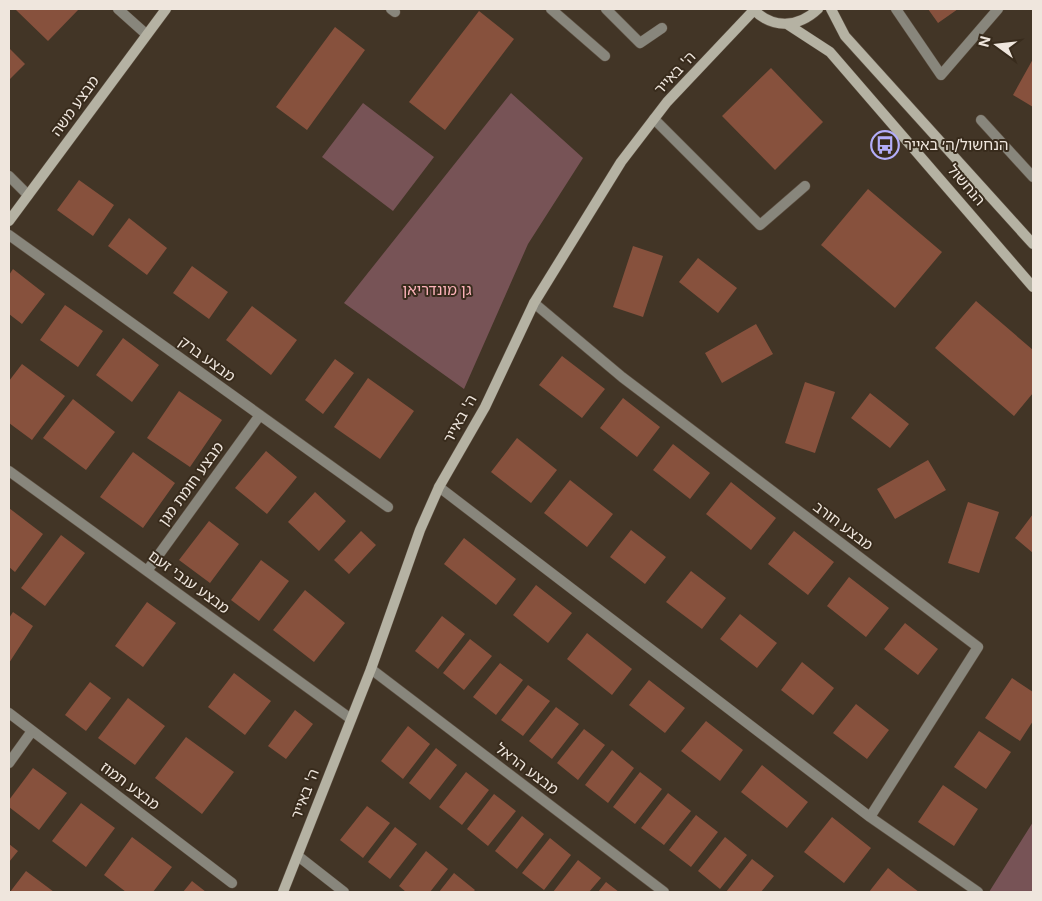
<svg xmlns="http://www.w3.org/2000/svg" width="1042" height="901" font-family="Inter,'Noto Sans Hebrew',sans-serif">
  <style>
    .green { fill: #775356 }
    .building { fill: #87513d }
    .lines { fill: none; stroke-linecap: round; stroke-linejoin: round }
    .lane-casing { stroke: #5e5143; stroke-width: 11 }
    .street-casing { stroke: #5e5143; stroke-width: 11 }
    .secondary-casing { stroke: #5e5143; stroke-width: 11 }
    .lane { stroke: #88867c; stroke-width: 10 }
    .street { stroke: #88867c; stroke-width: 10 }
    .secondary { stroke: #b5b2a3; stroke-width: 10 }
    .labels { text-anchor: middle; stroke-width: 4; stroke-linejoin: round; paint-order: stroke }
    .street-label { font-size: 15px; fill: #efe6dd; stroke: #382b1c }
    .poi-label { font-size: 15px; fill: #efe6dd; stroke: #382b1c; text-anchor: start }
    .park-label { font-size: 15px; fill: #feb4bb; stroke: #382b1c }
  </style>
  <rect width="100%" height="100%" fill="#423526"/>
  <path class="green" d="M511,93L583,158L528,244L464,389L344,303Z
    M363,103L434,157L393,211L322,157Z
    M1033,822V892H989Z"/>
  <path class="building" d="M18,9H79L48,41L16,10Z
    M928,9H958L938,23Z
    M479,11L514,39L445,130L409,102Z
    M335,27L365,50L307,130L276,107Z
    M9,48L25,64L9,80Z
    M1033,59V107L1013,95Z
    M771,68L823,122L775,170L722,116Z
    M79,180L114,205L93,236L57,210Z
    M868,189L942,252L895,308L821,245Z
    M129,218L167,248L147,275L108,246Z
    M633,246L663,256L643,317L613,307Z
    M698,258L737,288L718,313L679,282Z
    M192,266L228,292L209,319L173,293Z
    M13,269L45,294L22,324L9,314V275Z
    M976,301L1033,350V393L1014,416L935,348Z
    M65,305L103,331L78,367L40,340Z
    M252,306L297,340L271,375L226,340Z
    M756,324L773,354L722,383L705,353Z
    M123,338L159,365L132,402L96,375Z
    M562,356L605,389L582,418L539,385Z
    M335,359L354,373L323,414L305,400Z
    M22,364L65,396L32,440L9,423V381Z
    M368,378L414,411L380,459L334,427Z
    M805,382L835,392L815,453L785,443Z
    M179,391L222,420L190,467L147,438Z
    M870,393L909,424L890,448L851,418Z
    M623,398L660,427L637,457L600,428Z
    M73,399L115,432L86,470L43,438Z
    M517,438L557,470L531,503L491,472Z
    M673,444L710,473L690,499L653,470Z
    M266,451L297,477L267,514L235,488Z
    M133,452L175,483L143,528L100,497Z
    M928,460L946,490L895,519L877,489Z
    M570,480L613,514L587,547L544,513Z
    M731,482L776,518L751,550L706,514Z
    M315,492L346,521L319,551L288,522Z
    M968,502L999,512L979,573L948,563Z
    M9,508L43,534L15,572L9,567Z
    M1033,514V553L1015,538Z
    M209,521L239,544L210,583L179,560Z
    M631,530L666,557L645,584L610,557Z
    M361,531L376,545L349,574L334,560Z
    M794,531L834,562L808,595L768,564Z
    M61,535L85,553L45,606L21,588Z
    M464,538L516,579L496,605L444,564Z
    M261,560L289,581L259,621L231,600Z
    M691,571L726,598L702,629L666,602Z
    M849,577L889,608L866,637L827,606Z
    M536,585L572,613L548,643L513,615Z
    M305,590L345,623L314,662L273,630Z
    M147,602L176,623L143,667L115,646Z
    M13,612L33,626L9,663V618Z
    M740,614L777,643L757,668L720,639Z
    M442,616L465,634L438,669L415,651Z
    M905,623L938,649L918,675L884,649Z
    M587,633L632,669L612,695L567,659Z
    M470,639L492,656L464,690L443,673Z
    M802,662L834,688L813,715L781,690Z
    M500,663L523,680L496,715L473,697Z
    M234,673L271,701L245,735L208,707Z
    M1012,678L1033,692V721L1020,741L985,718Z
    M649,680L685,708L665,733L629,705Z
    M90,682L111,698L86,731L65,715Z
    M528,685L550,701L523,736L501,720Z
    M128,698L165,726L135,765L98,738Z
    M856,704L889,730L867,759L833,733Z
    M556,707L579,724L552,759L529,741Z
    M295,710L313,724L286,759L268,746Z
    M706,721L743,750L720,781L681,751Z
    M408,726L430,744L403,779L381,761Z
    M584,729L605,745L578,780L557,763Z
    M979,731L1011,752L986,789L954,767Z
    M186,737L234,772L202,814L155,778Z
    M436,748L457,765L430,800L409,783Z
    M612,750L634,768L608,803L585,785Z
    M762,765L808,802L787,828L741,792Z
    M33,768L67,793L39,830L9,807V800Z
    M466,772L489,790L462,825L439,807Z
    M640,772L662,789L635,824L613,807Z
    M943,785L978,809L954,846L918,822Z
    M668,793L691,811L664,845L641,828Z
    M494,794L516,811L488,846L467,829Z
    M81,803L115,828L86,867L52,841Z
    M367,806L390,823L363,858L340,840Z
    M696,815L718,832L691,867L669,850Z
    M522,816L544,834L517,869L495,851Z
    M832,817L871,848L844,883L804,852Z
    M395,827L417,844L390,879L368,862Z
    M132,837L172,867L153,892H126L104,875Z
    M725,837L747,855L720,889L698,871Z
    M550,838L571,855L544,890L522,873Z
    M9,844L18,851L9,862Z
    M426,851L448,869L430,892H406L399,886Z
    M752,859L774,876L761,892H726Z
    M578,860L601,878L589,892H553Z
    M888,868L899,877L919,892H869Z
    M26,871L54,892H10Z
    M454,873L475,890L473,892H439Z
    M192,881L206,892H183Z
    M606,882L619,892H598Z"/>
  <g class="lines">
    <defs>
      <path id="lane" d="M391,9L395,12
        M606,9L640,43L662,28
        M896,9L941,75L998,9
        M654,119L760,225L805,186
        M981,120L1033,177"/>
      <path id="street" d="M118,9L146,34
        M551,9L605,56
        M9,176L28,195
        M9,235L388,507
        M9,471L351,719
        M439,487L870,817L978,647L622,377L534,303
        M147,571L260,415
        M371,669L664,892
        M9,713L232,883
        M9,763L32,731
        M870,817L978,892
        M298,856L344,892"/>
      <path id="secondary" d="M753,9C772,29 798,28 818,9
        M831,9L845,36L1033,244
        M787,24L830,52L1033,287
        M9,221L166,9
        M283,892L371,669L420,530L439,487L485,407L534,303L621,162L667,102L754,10"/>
    </defs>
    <use href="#lane" class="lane-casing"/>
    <use href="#street" class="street-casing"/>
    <use href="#secondary" class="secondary-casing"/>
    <use href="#lane" class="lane"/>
    <use href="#street" class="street"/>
    <use href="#secondary" class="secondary"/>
  </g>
  <defs>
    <symbol id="bus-ring" viewBox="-11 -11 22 22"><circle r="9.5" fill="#382b1c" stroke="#b3adf9" stroke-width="1.5"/><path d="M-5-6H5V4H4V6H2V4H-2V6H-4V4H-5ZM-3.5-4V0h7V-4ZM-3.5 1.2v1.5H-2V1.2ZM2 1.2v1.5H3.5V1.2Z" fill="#b3adf9"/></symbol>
  </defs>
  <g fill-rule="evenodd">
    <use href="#bus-ring" x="869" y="129" width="32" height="32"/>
  </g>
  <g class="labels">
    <g class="street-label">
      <text transform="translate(675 73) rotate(-47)" y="5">ה' באייר</text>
      <text transform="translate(75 106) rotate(-54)" y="5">מבצע משה</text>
      <text transform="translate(966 185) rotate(49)" y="5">הנחשול</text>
      <text transform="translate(207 359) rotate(36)" y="5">מבצע ברק</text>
      <text transform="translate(460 419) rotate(-61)" y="5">ה' באייר</text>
      <text transform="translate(191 484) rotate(-54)" y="5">מבצע חומת מגן</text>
      <text transform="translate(843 526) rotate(37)" y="5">מבצע חורב</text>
      <text transform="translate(189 582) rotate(36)" y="5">מבצע ענבי זעם</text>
      <text transform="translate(527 769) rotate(37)" y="5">מבצע הראל</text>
      <text transform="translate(130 786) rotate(37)" y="5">מבצע תמוז</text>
      <text transform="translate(305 794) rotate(-69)" y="5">ה' באייר</text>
    </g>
    <g class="poi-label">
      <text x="904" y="150">הנחשול/ה׳ באייר</text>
    </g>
    <g class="park-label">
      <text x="437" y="295">גן מונדריאן</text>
    </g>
  </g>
  <rect width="1042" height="901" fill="none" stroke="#efe6dd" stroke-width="20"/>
  <g transform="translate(997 45) rotate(285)" stroke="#382b1c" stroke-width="4" paint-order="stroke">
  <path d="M0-4L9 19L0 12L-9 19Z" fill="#efe6dd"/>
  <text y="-8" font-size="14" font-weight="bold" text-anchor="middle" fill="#efe6dd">N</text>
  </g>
</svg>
